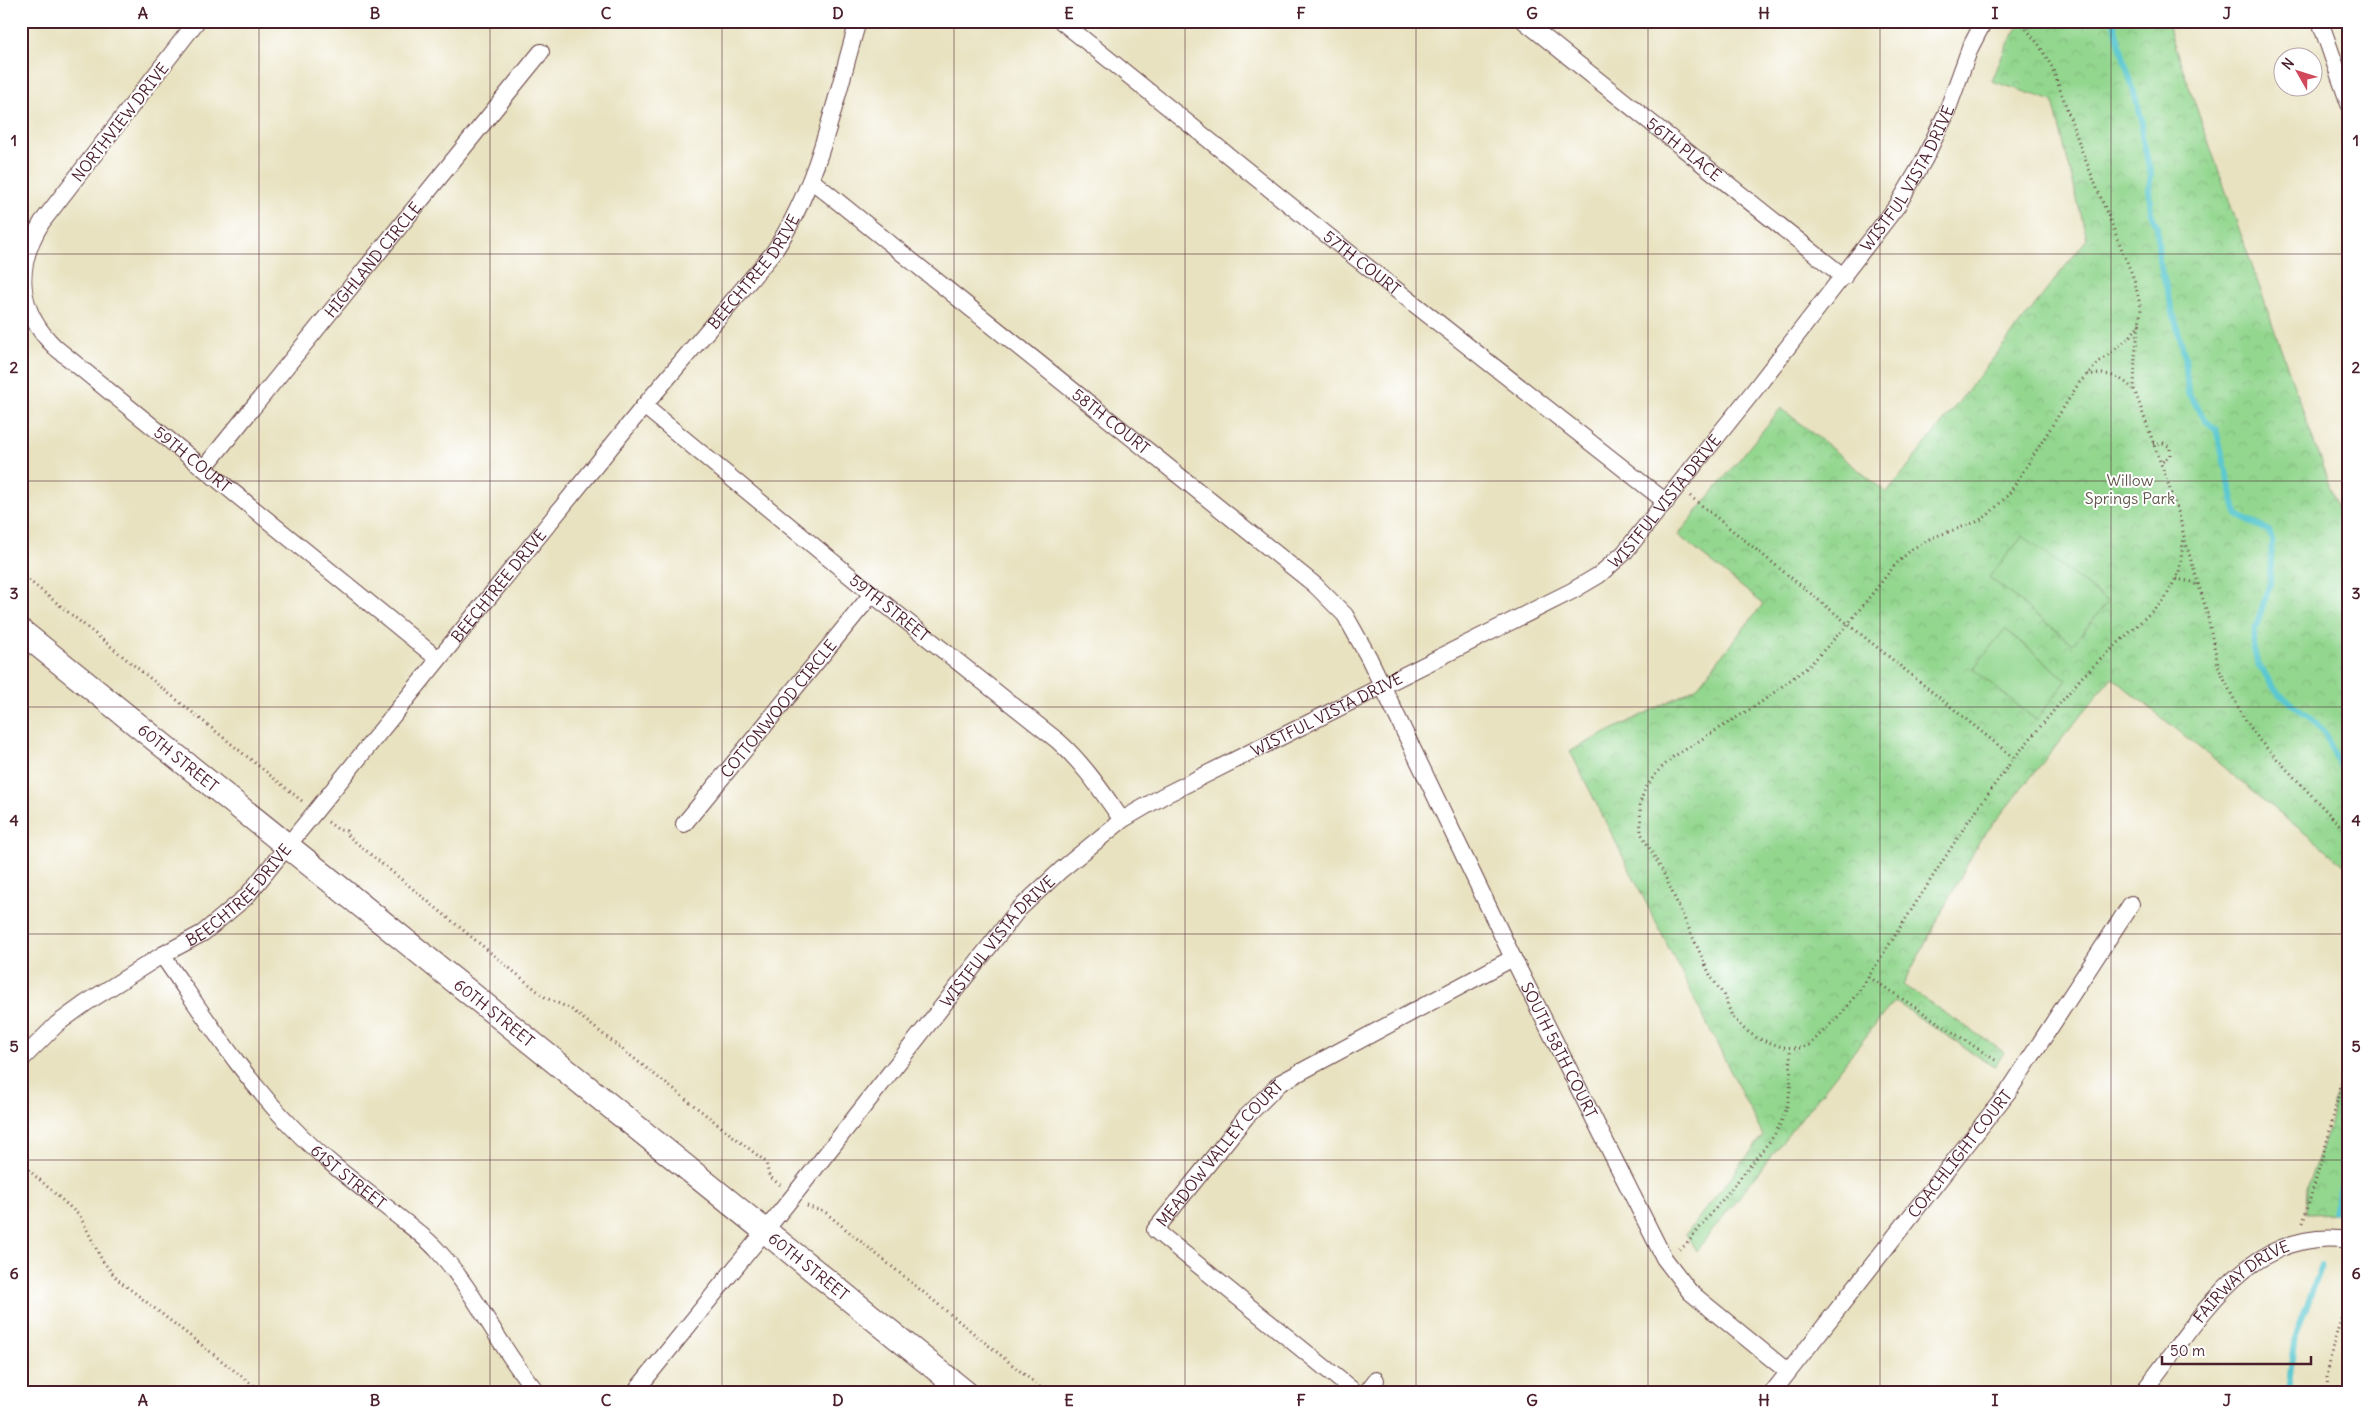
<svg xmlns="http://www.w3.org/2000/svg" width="2370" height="1414" font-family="Delius,sans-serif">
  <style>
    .park { fill: url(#park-crowns); stroke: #6e7b5d }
    .garden { fill: #93d78f; stroke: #6e7b5d }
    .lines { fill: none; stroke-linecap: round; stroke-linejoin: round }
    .stream { stroke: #5bc8d0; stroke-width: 6 }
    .street-casing { stroke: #623c41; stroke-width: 18 }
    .secondary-casing { stroke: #623c41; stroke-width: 26 }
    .path { stroke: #623c41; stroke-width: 3; stroke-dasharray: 1 4; stroke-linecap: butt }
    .street { stroke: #fff; stroke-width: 16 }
    .secondary { stroke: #fff; stroke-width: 24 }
    .grid { fill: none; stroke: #4a1f2b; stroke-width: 1; stroke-opacity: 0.55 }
    .labels { text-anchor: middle; stroke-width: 4; stroke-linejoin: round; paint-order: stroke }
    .street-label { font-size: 16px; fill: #4a1f2b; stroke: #fff }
    .park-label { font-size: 16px; fill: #605649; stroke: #fff }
    .neatline { fill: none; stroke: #4a1f2b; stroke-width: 2 }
    .grid-label { font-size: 16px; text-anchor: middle; font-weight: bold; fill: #4a1f2b }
  </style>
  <defs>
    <pattern id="park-crowns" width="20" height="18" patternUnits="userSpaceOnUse" patternTransform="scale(1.25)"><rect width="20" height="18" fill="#93d78f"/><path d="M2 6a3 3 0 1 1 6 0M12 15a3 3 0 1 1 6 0" fill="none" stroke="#80b87c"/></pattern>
  </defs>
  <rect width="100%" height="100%" fill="#fff"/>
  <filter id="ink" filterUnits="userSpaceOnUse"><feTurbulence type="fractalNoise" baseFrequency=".02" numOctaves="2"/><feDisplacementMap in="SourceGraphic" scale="10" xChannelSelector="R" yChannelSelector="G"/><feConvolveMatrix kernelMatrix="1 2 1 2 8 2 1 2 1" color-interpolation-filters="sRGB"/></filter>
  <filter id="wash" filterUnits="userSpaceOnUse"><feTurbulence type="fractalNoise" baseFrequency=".0096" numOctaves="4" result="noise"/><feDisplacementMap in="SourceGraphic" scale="20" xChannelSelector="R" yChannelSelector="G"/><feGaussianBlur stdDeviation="1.12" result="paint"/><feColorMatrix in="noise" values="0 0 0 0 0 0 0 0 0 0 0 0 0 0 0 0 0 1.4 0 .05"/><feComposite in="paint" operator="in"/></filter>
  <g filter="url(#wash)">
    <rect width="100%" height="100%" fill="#e8e2c0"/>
    <path class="park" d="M2022,21H2166L2349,542V869L2112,677L1980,840L1903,985L2004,1052L1995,1067L1894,1001L1696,1251L1686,1234L1763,1136L1570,751L1696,688L1763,604L1678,535L1781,408L1887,493L2087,239L2053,101L1992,81L2005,49Z
      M2349,1037V1213L2306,1214L2307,1188L2331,1120Z"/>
    <path class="garden" d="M2023,536L2108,602L2073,644L1989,577Z
      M2005,629L2067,680L2036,720L1973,669Z"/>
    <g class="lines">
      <path class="stream" d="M2113,21L2142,120V136L2151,175L2149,189L2151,213L2157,227L2159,260L2185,357L2188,393L2207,422L2216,429L2237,515L2269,531L2272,540L2270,583L2255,630L2253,646L2258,664L2279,694L2311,718L2324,732L2342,770L2349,780
        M2334,1211L2343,1182L2344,1167L2349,1147
        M2288,1393L2294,1341L2322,1265"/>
    </g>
  </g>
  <g filter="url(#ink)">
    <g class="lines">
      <defs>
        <g id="street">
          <path id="s1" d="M197,21L42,222C14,267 17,311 56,348L438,659"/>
          <path id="s2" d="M1061,21L1347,251L1666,502"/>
          <path id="s3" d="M1524,21L1844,277"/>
          <path d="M2320,21L2349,104"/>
          <path id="s4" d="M811,180L1315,585L1345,615L1369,658L1513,958L1664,1258L1690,1292L1788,1372"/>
          <path id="s5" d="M644,406L872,594L1058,741C1084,764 1102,792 1122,820"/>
          <path id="s6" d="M204,468L541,52"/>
          <path id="s7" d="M684,824L872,594"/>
          <path id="s8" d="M162,955C204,1015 242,1077 294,1129C325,1161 361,1187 395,1214C410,1226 426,1237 438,1251C479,1296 499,1349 538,1393"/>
          <path id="s9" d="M21,1060L57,1024L86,1003L162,955L203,933L246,897L644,406L773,253C819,184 835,100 858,21"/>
          <path id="s10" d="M634,1393L794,1195L1018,910L1061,870L1122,820L1163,796L1572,591L1599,575L1624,553L1756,388L1897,206L1924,160L1946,114L1970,48L1984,21"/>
          <path id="s11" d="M1356,1393L1155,1230L1246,1117L1280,1083L1513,958"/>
          <path d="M1366,1393L1376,1380"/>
          <path id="s12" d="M1772,1393L2008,1092L2131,904"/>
          <path id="s13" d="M2142,1393C2197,1325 2246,1225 2349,1240"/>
        </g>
        <g id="secondary">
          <path id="s14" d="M21,631L966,1393"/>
        </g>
      </defs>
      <use href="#street" class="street-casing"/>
      <use href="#secondary" class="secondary-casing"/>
      <path class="path" d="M2020,21L2039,45L2052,67L2083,154L2134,279L2141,309L2135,356L2134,389L2179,514L2184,537L2206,609L2219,669L2242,715L2260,741L2349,835
        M2140,323L2130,337L2099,362L2079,383L2009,494L1987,516L1976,522L1931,538L1912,549L1895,565L1848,624L1809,666L1760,703L1673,757L1657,772L1645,789L1640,803L1641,833L1663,872L1711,977L1723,994L1732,1016L1743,1028L1757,1038L1782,1047L1801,1048L1809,1045L1841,1014L1862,987L1969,820L2014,758L2082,677L2165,599L2179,572L2184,537
        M2087,375C2106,372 2119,375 2133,389
        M2153,444L2163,443L2170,447V455L2161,463
        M1690,496L2014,758
        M21,574L302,801
        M2176,579L2193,582L2198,587
        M328,822L339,830L346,831L347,835L546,998L571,1009L766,1162L769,1176L780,1185
        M1869,977L1998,1062
        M21,1163L80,1216L102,1260L117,1279L263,1393
        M807,1206L826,1213L1047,1393
        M2303,1223L2329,1134L2349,1052
        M1679,1249L1686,1245L1773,1137C1793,1104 1791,1085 1790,1048
        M2328,1393L2327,1377L2333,1345L2349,1294"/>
      <use href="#street" class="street"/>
      <use href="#secondary" class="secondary"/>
    </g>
  </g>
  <path class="grid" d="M259,21V1393M490,21V1393M722,21V1393M954,21V1393M1185,21V1393M1416,21V1393M1648,21V1393M1880,21V1393M2111,21V1393M21,254H2349M21,481H2349M21,707H2349M21,934H2349M21,1160H2349"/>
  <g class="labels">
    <g class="street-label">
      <text transform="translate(120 122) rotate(-52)" y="6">NORTHVIEW DRIVE</text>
      <text dy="6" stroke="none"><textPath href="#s3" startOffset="205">56TH PLACE</textPath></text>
      <text dy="6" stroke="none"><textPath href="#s10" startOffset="1795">WISTFUL VISTA DRIVE</textPath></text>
      <text dy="6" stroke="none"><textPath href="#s6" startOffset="268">HIGHLAND CIRCLE</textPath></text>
      <text dy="6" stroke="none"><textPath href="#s2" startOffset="386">57TH COURT</textPath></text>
      <text dy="6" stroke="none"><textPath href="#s9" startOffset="1085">BEECHTREE DRIVE</textPath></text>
      <text dy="6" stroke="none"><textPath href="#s4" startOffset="385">58TH COURT</textPath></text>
      <text dy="6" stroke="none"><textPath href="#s1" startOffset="569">59TH COURT</textPath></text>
      <text dy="6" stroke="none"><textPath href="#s10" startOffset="1390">WISTFUL VISTA DRIVE</textPath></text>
      <text dy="6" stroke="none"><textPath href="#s9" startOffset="680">BEECHTREE DRIVE</textPath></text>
      <text dy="6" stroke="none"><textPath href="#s5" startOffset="318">59TH STREET</textPath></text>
      <text dy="6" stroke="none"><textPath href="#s7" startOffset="149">COTTONWOOD CIRCLE</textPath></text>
      <text dy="6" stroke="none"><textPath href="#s10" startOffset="985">WISTFUL VISTA DRIVE</textPath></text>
      <text dy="6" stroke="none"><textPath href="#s14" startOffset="202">60TH STREET</textPath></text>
      <text dy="6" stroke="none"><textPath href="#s9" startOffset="275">BEECHTREE DRIVE</textPath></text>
      <text dy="6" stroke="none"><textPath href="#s10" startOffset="580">WISTFUL VISTA DRIVE</textPath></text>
      <text dy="6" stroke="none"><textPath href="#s14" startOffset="608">60TH STREET</textPath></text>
      <text dy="6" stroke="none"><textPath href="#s4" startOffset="1174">SOUTH 58TH COURT</textPath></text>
      <text dy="6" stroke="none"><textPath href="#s12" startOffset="304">COACHLIGHT COURT</textPath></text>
      <text dy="6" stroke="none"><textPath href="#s11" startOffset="359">MEADOW VALLEY COURT</textPath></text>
      <text dy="6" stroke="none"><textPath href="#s8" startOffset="291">61ST STREET</textPath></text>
      <text dy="6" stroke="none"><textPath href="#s14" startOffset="1012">60TH STREET</textPath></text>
      <text dy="6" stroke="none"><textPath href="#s13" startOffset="151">FAIRWAY DRIVE</textPath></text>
    </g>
    <g class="park-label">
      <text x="2130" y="486">Willow<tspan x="2130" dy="18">Springs Park</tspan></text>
    </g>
  </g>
  <rect width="2370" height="1414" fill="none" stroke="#fff" stroke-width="55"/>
  <g transform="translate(2298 72) rotate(309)"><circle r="24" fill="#ffffff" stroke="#b7a5aa"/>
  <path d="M0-4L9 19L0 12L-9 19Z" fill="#d1495b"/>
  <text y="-8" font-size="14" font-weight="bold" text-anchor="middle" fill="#4a1f2b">N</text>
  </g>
  <path d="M2162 1356v8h149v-8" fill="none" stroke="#4a1f2b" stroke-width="2.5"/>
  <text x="2170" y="1356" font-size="15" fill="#4a1f2b" stroke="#ffffff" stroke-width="4" paint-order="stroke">50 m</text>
  <rect x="28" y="28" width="2314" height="1358" class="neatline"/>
  <g class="grid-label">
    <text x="143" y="19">A</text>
    <text x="375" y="19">B</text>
    <text x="606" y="19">C</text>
    <text x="838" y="19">D</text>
    <text x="1069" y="19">E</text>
    <text x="1301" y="19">F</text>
    <text x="1532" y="19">G</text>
    <text x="1764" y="19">H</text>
    <text x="1995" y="19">I</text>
    <text x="2227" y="19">J</text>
    <text x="14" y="146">1</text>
    <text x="2356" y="146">1</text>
    <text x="14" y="373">2</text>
    <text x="2356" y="373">2</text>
    <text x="14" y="599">3</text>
    <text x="2356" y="599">3</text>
    <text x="14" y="826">4</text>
    <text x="2356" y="826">4</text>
    <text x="14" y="1052">5</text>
    <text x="2356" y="1052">5</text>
    <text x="14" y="1279">6</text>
    <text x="2356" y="1279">6</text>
    <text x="143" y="1406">A</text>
    <text x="375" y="1406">B</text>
    <text x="606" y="1406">C</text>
    <text x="838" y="1406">D</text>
    <text x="1069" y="1406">E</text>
    <text x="1301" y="1406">F</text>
    <text x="1532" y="1406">G</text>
    <text x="1764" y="1406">H</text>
    <text x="1995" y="1406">I</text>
    <text x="2227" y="1406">J</text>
  </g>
</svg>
